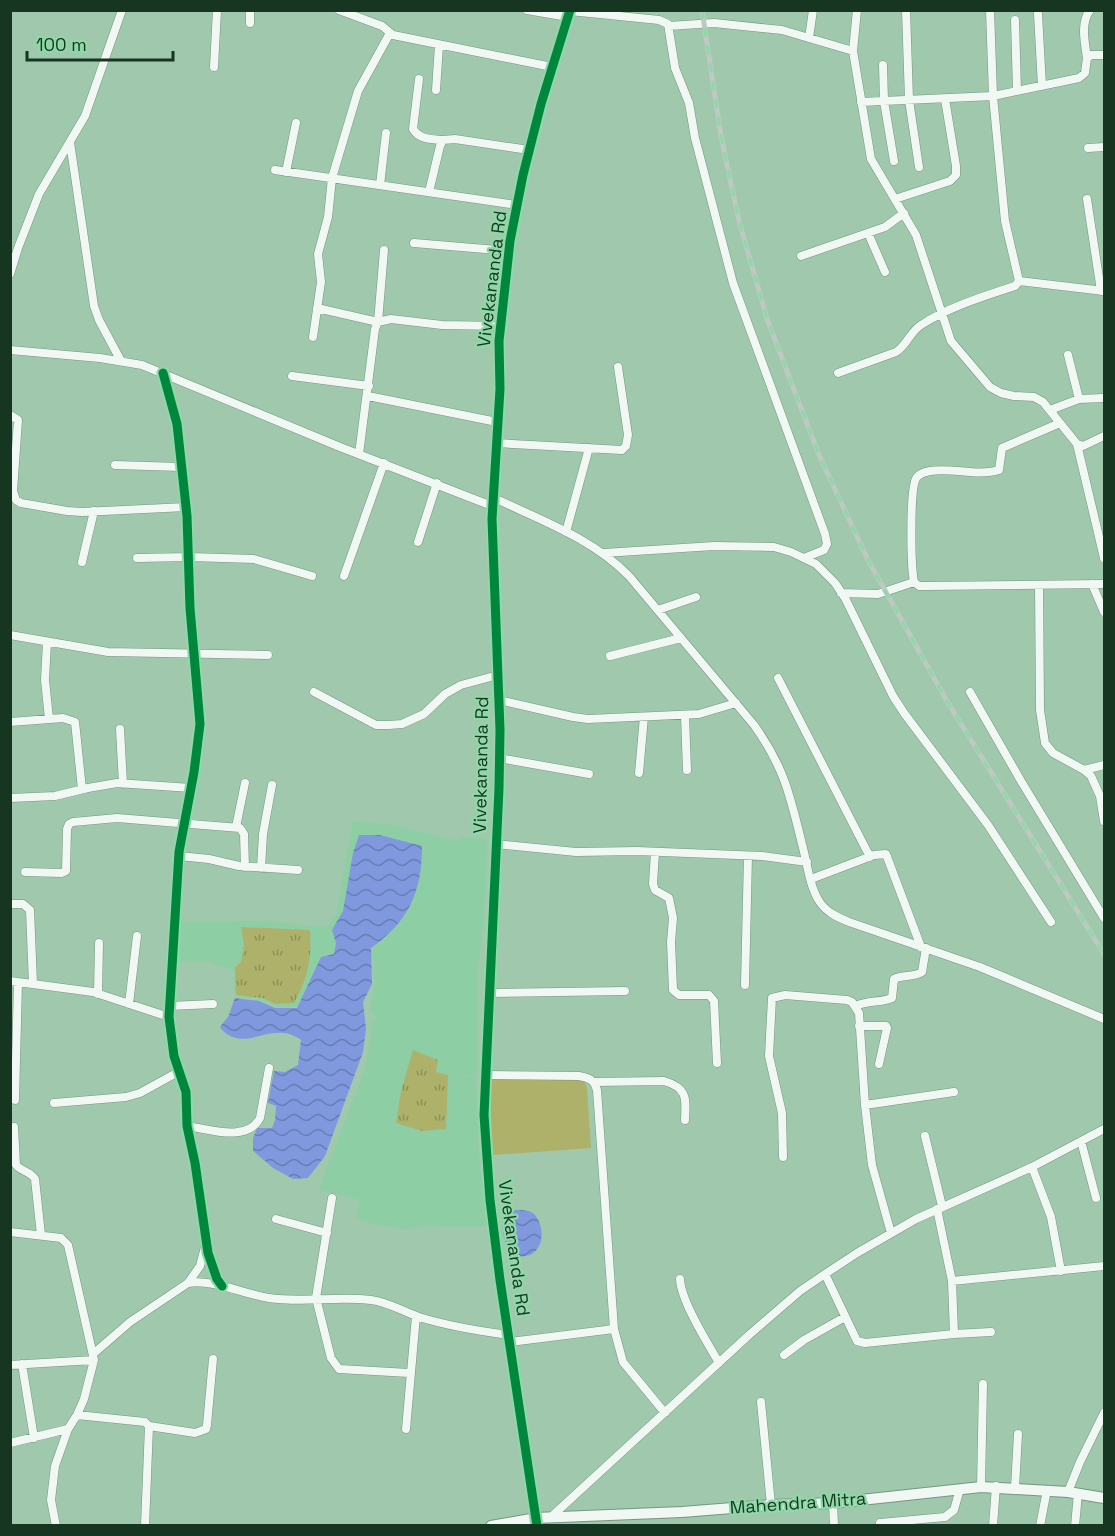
<svg xmlns="http://www.w3.org/2000/svg" width="1115" height="1536" font-family="'Space Grotesk',sans-serif">
  <style>
    .built { fill: #8dcea4 }
    .grass { fill: url(#grass-tufts) }
    .pitch { fill: #adb16a }
    .water { fill: url(#water-waves) }
    .lines { fill: none; stroke-linecap: round; stroke-linejoin: round }
    .minor-casing { stroke: #769682; stroke-width: 9 }
    .tertiary-casing { stroke: #769682; stroke-width: 10 }
    .secondary-casing { stroke: #769682; stroke-width: 12 }
    .minor { stroke: #f1f7f3; stroke-width: 8 }
    .tertiary { stroke: #f1f7f3; stroke-width: 9 }
    .secondary { stroke: #f1f7f3; stroke-width: 10 }
    .rail-casing { stroke: #bdc9c1; stroke-width: 5 }
    .rail { stroke: #8ed9a7; stroke-width: 3; stroke-dasharray: 9; stroke-linecap: butt }
    .cycleway-casing { stroke: #8ed9a7; stroke-width: 13 }
    .cycleway { stroke: #00873e; stroke-width: 9 }
    .labels { text-anchor: middle; stroke-width: 4.5; stroke-linejoin: round; paint-order: stroke }
    .street-label { font-size: 18px; fill: #173622; stroke: #8ed9a7 }
  </style>
  <defs>
    <pattern id="grass-tufts" width="24" height="20" patternUnits="userSpaceOnUse" patternTransform="scale(1.5)"><rect width="24" height="20" fill="#adb16a"/><path d="M3 7l-1-3M5 7V3M7 7l1-3M15 17l-1-3M17 17v-4M19 17l1-3" fill="none" stroke="#8c9157"/></pattern>
    <pattern id="water-waves" width="16" height="10" patternUnits="userSpaceOnUse" patternTransform="scale(1.5)"><rect width="16" height="10" fill="#8098de"/><path d="M0 5q4-4 8 0t8 0" fill="none" stroke="#687db4"/></pattern>
  </defs>
  <rect width="100%" height="100%" fill="#9fc8ad"/>
  <path class="built" d="M353,821L392,825L458,841L461,837L487,839L485,897L480,956L478,962L477,1074L458,1076L439,1072L457,1077L476,1076L479,1162L488,1224L478,1227L430,1226L402,1229L375,1224L357,1219L360,1200L319,1189L366,1066L373,1020L379,1021L370,1011L374,984V960L340,957L296,1007L276,1006L258,999L234,997V970L209,962H174V922L261,921L327,927L337,912Z"/>
  <path class="grass" d="M241,927L310,930C312,958 308,978 294,1003L275,1004L263,998L236,995L235,967L241,962L244,945Z
    M413,1050L438,1060L436,1072L448,1075L446,1129L422,1131L396,1123L401,1091Z"/>
  <path class="pitch" d="M489,1076L584,1079L587,1089L591,1148L493,1155Z"/>
  <path class="water" d="M359,835H380L422,846C422,892 409,921 371,948L372,984L363,1002L366,1029L363,1052L325,1156L308,1178L293,1179L273,1168L253,1151V1138L257,1128H272L275,1120L276,1106L268,1103L274,1071L285,1072L298,1065L301,1040C270,1018 246,1056 220,1028C222,1023 225,1021 228,1017C231,1011 232,1004 235,998L259,1001L275,1008H297L321,957L334,954L336,943L332,930L343,911L353,853Z
    M516,1210C523,1210 530,1210 534,1214C549,1230 542,1266 511,1254C503,1240 495,1214 516,1210Z"/>
  <g class="lines">
    <defs>
      <path id="minor" d="M339,10L382,26L393,35L552,67
        M527,10L568,17
        M857,10L853,51L871,159L916,235L951,341L990,387L1001,393L1014,396L1034,397L1043,402L1077,444L1083,446L1104,436
        M906,10L909,100L919,167
        M570,11L659,20L668,24L675,68L689,103L695,138L733,283L825,534L827,544L824,550L804,558
        M1038,14L1042,86
        M1015,20L1017,91
        M250,23V10
        M669,26L714,23L782,30L853,51
        M809,38L813,10
        M1087,58C1085,43 1080,23 1090,10
        M883,65L884,101L894,161
        M214,67L217,10
        M419,79L413,129C420,140 431,139 443,140
        M436,90L439,45
        M861,102L993,96L1079,78L1085,73L1087,58L1091,55H1104
        M70,142L94,306L99,320L121,361
        M1088,148L1104,147
        M275,170L517,205
        M286,172L296,123
        M380,185L386,133
        M429,192L440,146L443,140L455,139L529,150
        M895,199L950,181L956,175V166L945,99
        M1087,199L1101,291
        M868,233L885,272
        M414,243L509,251
        M801,256L885,227L904,213
        M10,274L18,248L39,194L85,116L122,10
        M1019,281L1104,291
        M317,308L378,322L384,250
        M313,337L321,282L318,254L328,217L332,178L358,91L390,33
        M10,350L100,358L142,365L340,447L492,506
        M1068,355L1079,399
        M163,373L177,424L187,516L190,608L200,724L194,772L179,852L169,1017L174,1056L186,1092L187,1126L195,1163L208,1253L217,1279L222,1286
        M838,373L896,352C907,345 910,332 921,325C949,307 984,296 1015,286L1019,281L1005,221L993,96L990,10
        M292,376L369,386
        M368,396L497,422
        M1050,410L1079,399L1104,398
        M10,415L18,420L13,491L16,500L21,503L67,511L82,512L186,507
        M1060,423L1002,448L999,470C977,477 952,467 930,471C925,472 920,473 917,477C909,486 911,567 914,582L919,586H926L1104,584
        M496,443L622,450L626,446L628,435L618,367
        M1077,444L1104,558
        M359,454L375,329L378,322L391,319L442,325L501,326
        M115,465L181,467
        M492,497C540,520 592,538 629,576L754,725C784,767 790,795 802,844C807,862 809,885 819,901C826,912 837,917 849,922L980,967L1104,1019
        M566,532L589,448
        M418,542L437,483
        M604,553L714,546L774,547L791,552L816,564L835,583L845,598L893,696L904,713L988,825L1051,922
        M137,558L190,557L254,559L312,576
        M82,562L94,511
        M344,576L384,463
        M1092,584L1104,612
        M1039,585L1040,710L1045,743L1053,753L1084,770L1091,776L1100,796L1104,821
        M841,593L878,594L914,582
        M658,610L696,597
        M10,635L108,652L268,655
        M47,642L45,680L49,719
        M610,656L681,638
        M778,678L870,857
        M314,692L376,725H389L402,724L424,714L445,694L461,685L498,675
        M970,692L1021,781L1104,918
        M499,700L573,717L588,719L699,714L736,703
        M685,715L687,770
        M10,722L63,718L75,722L82,789
        M120,729L123,784
        M499,758L589,774
        M1084,770L1104,765
        M639,773L644,717
        M10,798L55,796L88,788L117,783L191,788
        M236,827L245,783
        M496,844L576,852L637,851L762,856L807,862
        M655,852L653,884L655,890L669,898L673,918L671,942L673,990L679,995H709L714,1001L717,1063
        M179,856L209,859L239,866L298,870
        M261,868L263,834L272,785
        M25,872L62,873L66,871L67,829L69,824L73,822L117,818L240,828L244,834L245,867
        M811,879L874,855L886,854L921,947
        M10,904H23L30,910L33,984
        M10,981L93,992L169,1017
        M745,985L748,856
        M490,993L625,991
        M98,994L99,943
        M129,1004L137,936
        M169,1006L213,1004
        M855,1006C869,1000 880,1003 892,998L894,979C903,974 913,978 922,972L926,948
        M859,1026H886L887,1028L879,1064
        M487,1075L579,1076C590,1078 594,1080 597,1090L614,1329L623,1362L665,1413
        M594,1082L664,1081C688,1088 686,1099 685,1120
        M15,1100L18,982
        M54,1103L126,1097L140,1093L180,1071
        M865,1105L954,1092
        M187,1126C209,1129 247,1143 260,1118L269,1068
        M14,1127L16,1165C22,1172 30,1171 35,1179L41,1235
        M925,1136L942,1206
        M1081,1141L1096,1198
        M783,1157L782,1113L769,1056L772,998L785,995L847,1000L852,1002L859,1013L865,1105L872,1165L891,1233
        M1032,1167L1051,1217L1061,1271
        M332,1198L316,1298L331,1358L339,1369L409,1373
        M937,1209L952,1281L954,1334
        M276,1219L327,1233
        M10,1232L61,1238L68,1245L94,1360L84,1399L77,1415L68,1429L55,1466L51,1500L56,1526
        M825,1274L857,1341L865,1343L954,1334L991,1332
        M680,1279C681,1301 707,1342 719,1363
        M952,1281L1104,1266
        M188,1283C214,1279 243,1294 269,1298C303,1303 337,1296 371,1300C388,1302 402,1311 419,1317C448,1326 478,1331 509,1335
        M510,1342L614,1329
        M93,1354L130,1322L188,1283L200,1266L205,1247
        M784,1355L804,1340L845,1317
        M22,1364L34,1438
        M10,1365L94,1360
        M761,1402L771,1505
        M77,1415L145,1422L149,1426L145,1526
        M149,1426L195,1433L206,1429L207,1425L213,1359
        M406,1429L416,1316
        M10,1443L68,1429
        M981,1487L983,1384
        M1015,1488L1018,1434
        M1068,1492L1080,1462L1104,1413
        M833,1503L834,1526
        M551,1517L749,1335L800,1291L825,1274L857,1253L916,1219L1032,1167L1104,1129
        M880,1523L945,1517L954,1510L960,1489
        M993,1526L996,1486
        M1040,1526L1047,1490
        M1075,1526L1078,1493"/>
      <path id="tertiary" d="M537,1526L500,1280L490,1200L484,1115L499,788L500,730L492,519L500,389L499,341L510,241L523,175L541,104L570,10"/>
      <path id="secondary" d="M491,1526L536,1518L682,1512L771,1505L833,1503L981,1487L1068,1492L1104,1498"/>
    </defs>
    <use href="#minor" class="minor-casing"/>
    <use href="#tertiary" class="tertiary-casing"/>
    <use href="#secondary" class="secondary-casing"/>
    <use href="#minor" class="minor"/>
    <use href="#tertiary" class="tertiary"/>
    <use href="#secondary" class="secondary"/>
    <defs>
      <path id="rail" d="M702,10L721,136L739,221L767,319L819,455L868,560L948,703L1104,954"/>
    </defs>
    <use href="#rail" class="rail-casing"/>
    <use href="#rail" class="rail"/>
    <defs>
      <path id="cycleway" d="M163,373L177,424L187,516L190,608L200,724L194,772L179,852L169,1017L174,1056L186,1092L187,1126L195,1163L208,1253L217,1279L222,1286
        M537,1526L500,1280L490,1200L484,1115L499,788L500,730L492,519L500,389L499,341L510,241L523,175L541,104L570,10"/>
    </defs>
    <use href="#cycleway" class="cycleway-casing"/>
    <use href="#cycleway" class="cycleway"/>
  </g>
  <g class="labels">
    <g class="street-label">
      <text transform="translate(492 279) rotate(-83)" y="6">Vivekananda Rd</text>
      <text transform="translate(481 765) rotate(-89)" y="6">Vivekananda Rd</text>
      <text transform="translate(514 1248) rotate(82)" y="6">Vivekananda Rd</text>
      <text transform="translate(798 1503) rotate(-4)" y="6">Mahendra Mitra</text>
    </g>
  </g>
  <rect width="1115" height="1536" fill="none" stroke="#173622" stroke-width="24"/>
  <path d="M27 51v9h146v-9" fill="none" stroke="#173622" stroke-width="3"/>
  <text x="36" y="51" font-size="18" fill="#173622" stroke="#8ed9a7" stroke-width="4.5" paint-order="stroke">100 m</text>
</svg>
